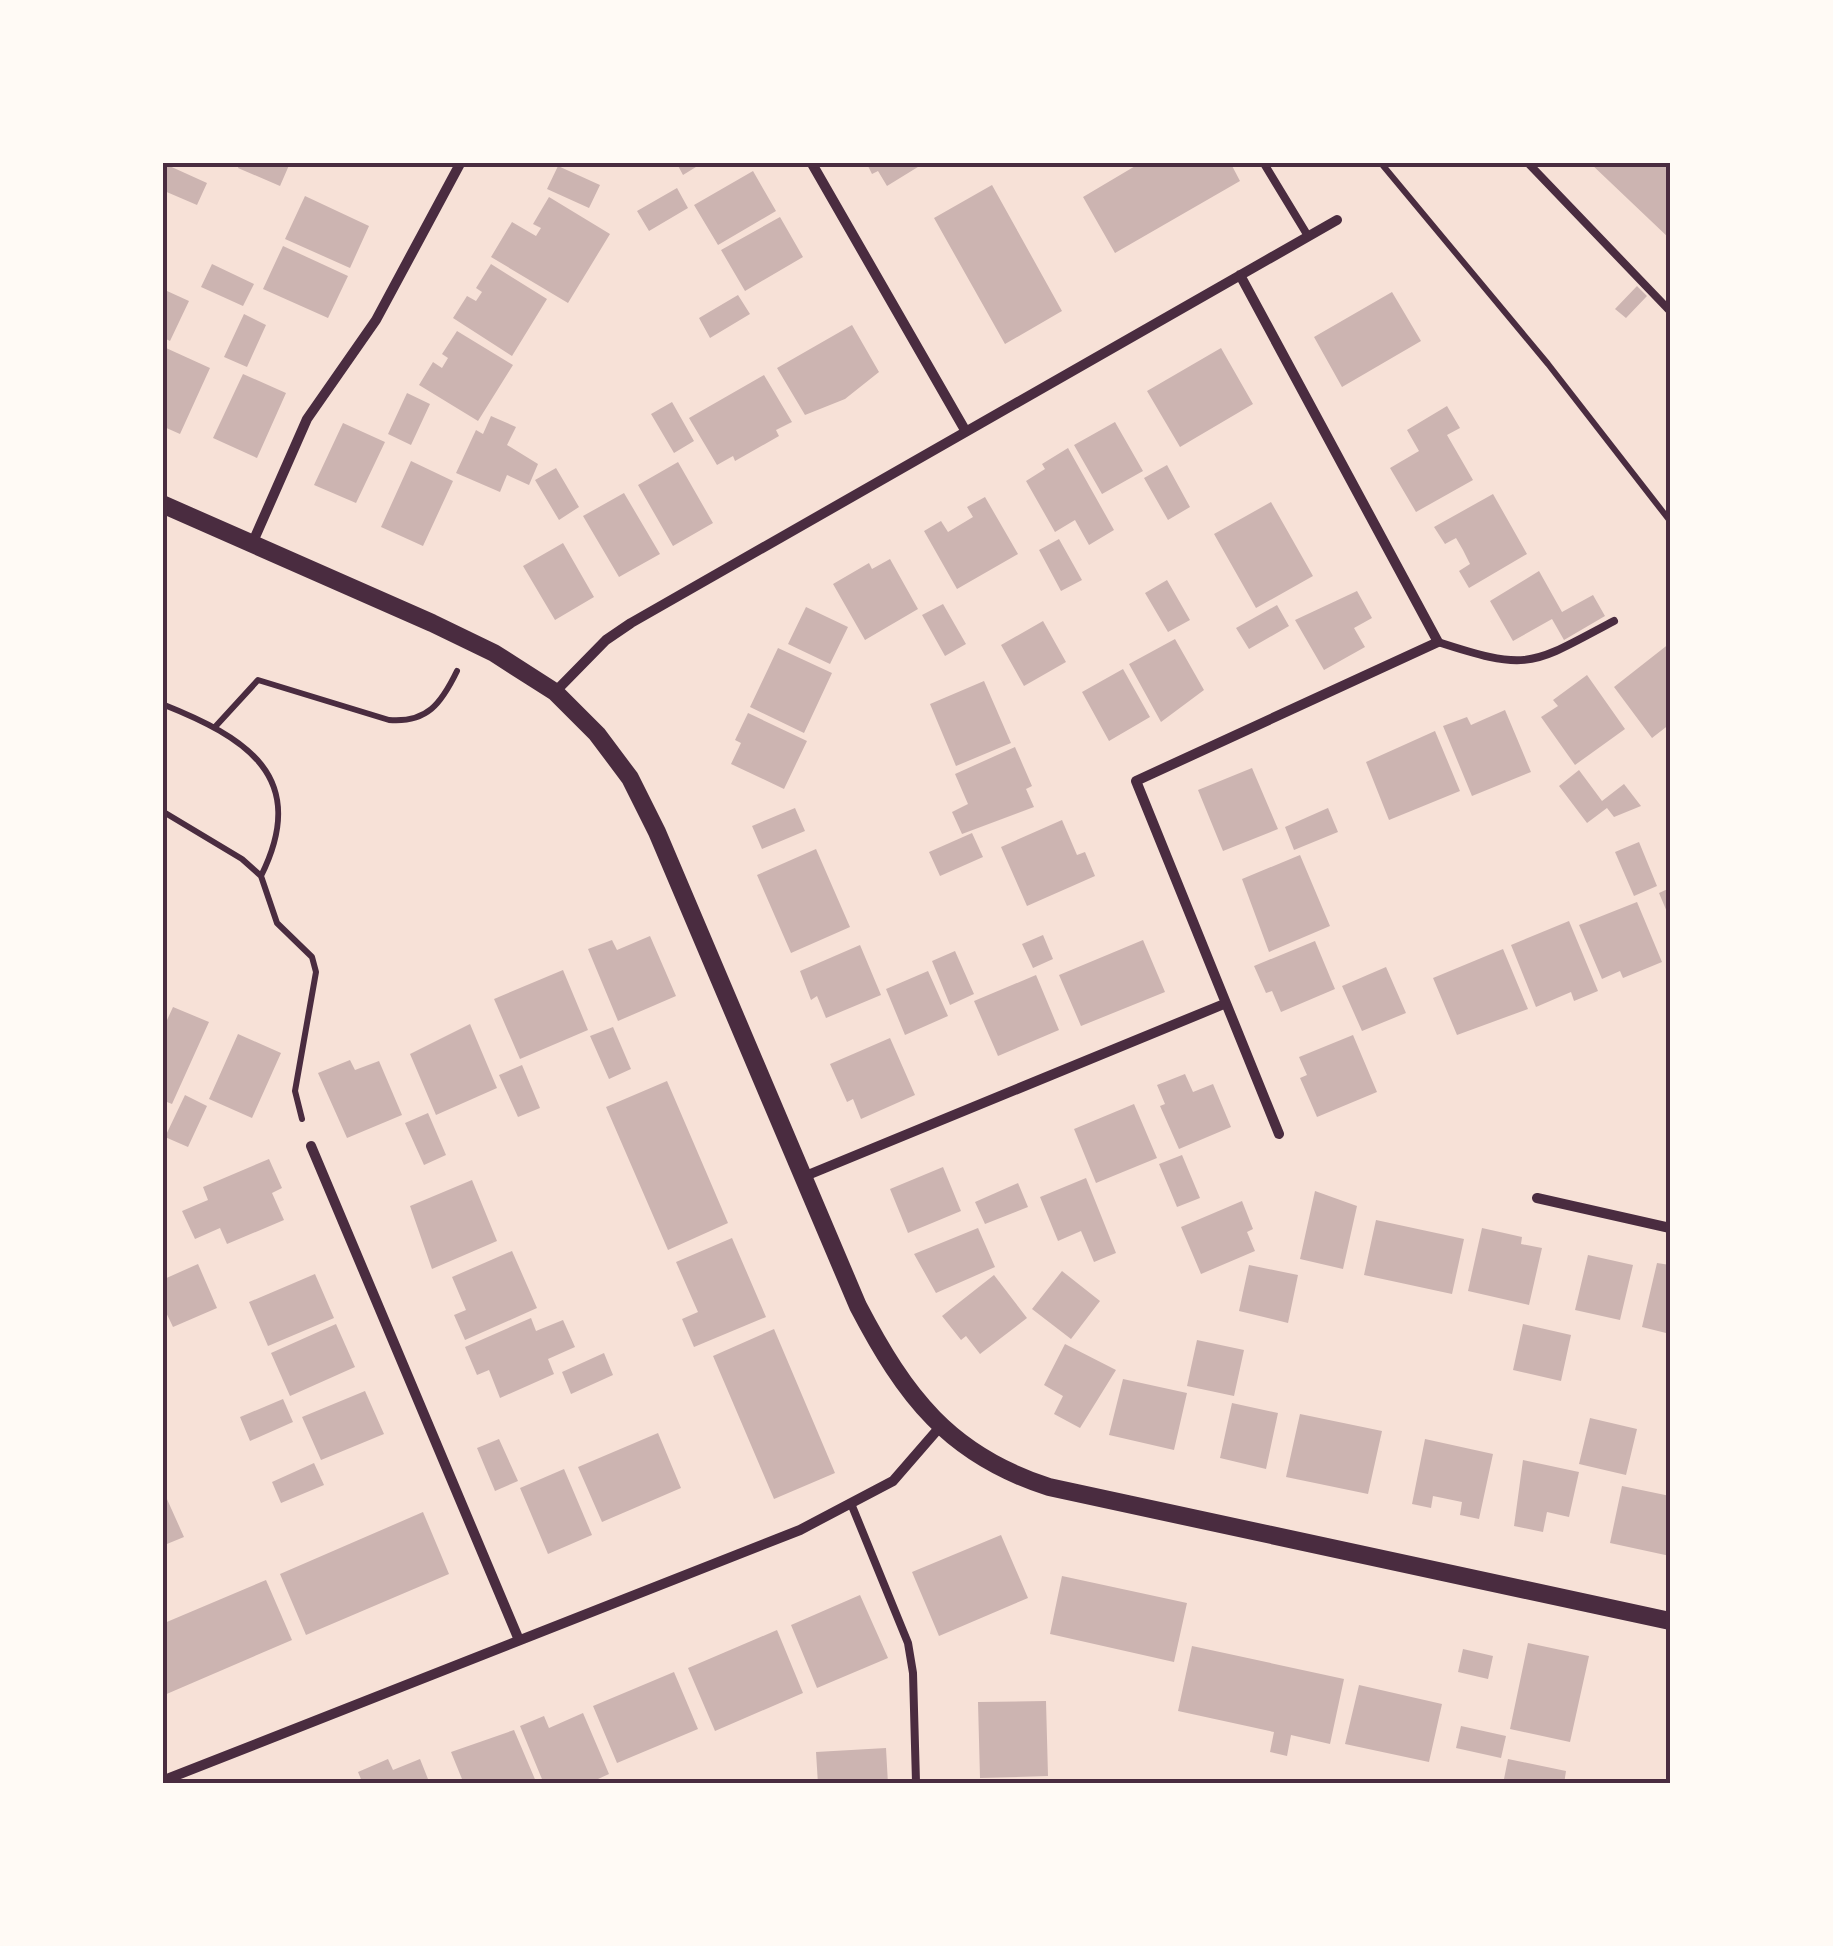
<svg xmlns="http://www.w3.org/2000/svg" width="1833" height="1946" font-family="'Space Grotesk',sans-serif">
  <style>
    .building { fill: #ccb4b1 }
    .lines { fill: none; stroke-linecap: round; stroke-linejoin: round }
    .path { stroke: #4a2c40; stroke-width: 6 }
    .service { stroke: #4a2c40; stroke-width: 8 }
    .minor { stroke: #4a2c40; stroke-width: 10 }
    .tertiary { stroke: #4a2c40; stroke-width: 18 }
    .neatline { fill: none; stroke: #4a2c40; stroke-width: 4 }
  </style>
  <rect width="100%" height="100%" fill="#f7e1d7"/>
  <path class="building" d="M240,162H288L290,163L280,186L238,168Z
    M676,162H704L683,175Z
    M866,162H926L887,186L878,171L872,174Z
    M1142,162H1230L1240,181L1115,253L1083,197Z
    M1589,162H1670V239Z
    M165,164L207,183L197,205L162,190Z
    M558,166L600,185L589,208L547,189Z
    M753,171L776,211L718,245L694,205Z
    M992,185L1062,311L1005,344L934,218Z
    M677,188L688,208L649,231L637,211Z
    M305,196L369,226L350,268L285,239Z
    M549,197L610,234L568,303L491,257L512,222L536,236L541,228L533,224Z
    M780,217L803,257L745,291L721,250Z
    M283,246L348,276L328,318L263,289Z
    M212,264L254,284L243,306L201,287Z
    M491,264L547,299L512,356L453,318L467,296L476,301L482,292L476,288Z
    M1637,286L1647,296L1626,318L1615,309Z
    M167,291L189,301L170,341L162,337Z
    M1392,292L1421,341L1342,387L1314,337Z
    M738,295L750,314L710,338L699,318Z
    M244,314L266,325L247,367L224,357Z
    M852,325L879,372L845,399L805,415L777,368Z
    M457,331L513,365L478,421L419,385L433,362L442,368L448,358L442,354Z
    M166,348L210,368L180,434L162,426Z
    M1221,348L1253,404L1180,447L1147,391Z
    M243,374L286,393L257,458L213,438Z
    M764,375L792,422L776,430L779,436L735,461L733,456L717,465L689,418Z
    M407,393L430,404L411,445L388,434Z
    M672,402L694,441L674,453L651,414Z
    M1447,406L1460,428L1447,435L1473,480L1416,512L1390,468L1419,451L1407,430Z
    M491,416L516,427L507,445L538,464L529,485L507,475L500,492L456,473L476,430L483,434Z
    M1115,422L1143,471L1102,494L1074,445Z
    M343,423L385,442L356,503L314,485Z
    M1068,448L1114,530L1089,545L1075,520L1055,532L1026,481L1045,469L1042,464Z
    M411,461L453,481L423,546L381,527Z
    M678,462L713,523L673,546L638,485Z
    M1167,465L1190,507L1168,520L1144,478Z
    M556,468L579,507L559,520L535,480Z
    M624,493L660,554L619,577L583,516Z
    M1493,494L1527,554L1469,588L1459,571L1470,564L1463,550L1456,538L1445,544L1434,527Z
    M985,497L1018,554L957,589L924,531L941,521L948,532L973,517L967,507Z
    M1271,502L1313,576L1256,608L1214,534Z
    M1059,539L1082,580L1061,591L1039,550Z
    M563,543L594,597L555,620L523,566Z
    M890,559L918,609L865,640L833,584L869,563L872,569Z
    M1539,571L1562,612L1593,595L1605,616L1564,640L1552,619L1513,641L1490,601Z
    M1167,580L1190,620L1168,632L1145,593Z
    M1357,591L1372,618L1354,628L1365,647L1324,670L1295,620Z
    M943,604L966,644L945,656L922,615Z
    M1277,605L1289,626L1249,649L1236,628Z
    M806,607L848,627L830,664L788,644Z
    M1043,621L1066,662L1024,686L1001,645Z
    M1175,639L1204,690L1161,722L1129,664Z
    M1670,643V724L1652,738L1614,687Z
    M778,648L832,673L804,733L750,707Z
    M1123,669L1150,717L1109,741L1082,692Z
    M1587,675L1625,729L1575,765L1541,717L1558,706L1553,700Z
    M984,681L1011,743L956,766L930,704Z
    M1505,710L1531,772L1472,796L1443,726L1467,717L1471,725Z
    M748,713L807,741L784,789L731,764L741,743L735,740Z
    M1435,731L1460,791L1389,820L1366,762Z
    M1015,747L1032,786L1026,789L1034,807L962,834L952,812L968,804L955,774Z
    M1252,768L1278,829L1223,851L1198,790Z
    M1579,770L1602,801L1624,784L1641,806L1614,817L1607,808L1587,823L1559,786Z
    M795,808L805,831L762,849L752,826Z
    M1328,808L1338,832L1294,850L1285,827Z
    M1062,820L1077,855L1085,852L1095,876L1027,906L1001,847Z
    M972,833L983,857L940,876L929,852Z
    M1639,842L1657,886L1634,896L1615,852Z
    M816,849L850,927L791,953L757,875Z
    M1300,855L1330,926L1269,952L1242,879Z
    M1670,888V919L1659,893Z
    M1637,902L1662,962L1623,978L1620,971L1602,979L1579,925Z
    M1569,921L1598,991L1574,1001L1571,992L1536,1007L1511,945Z
    M1043,935L1053,959L1033,968L1022,944Z
    M650,936L676,996L618,1021L588,949L612,940L617,950Z
    M1143,940L1165,992L1081,1026L1059,975Z
    M1315,941L1335,989L1281,1012L1272,991L1266,993L1254,966Z
    M860,945L881,995L826,1018L817,996L811,1000L800,971Z
    M1503,949L1528,1009L1457,1035L1433,978Z
    M955,951L974,994L950,1005L932,961Z
    M1386,967L1406,1013L1362,1031L1342,986Z
    M563,970L588,1030L520,1059L494,999Z
    M928,971L948,1016L905,1035L886,989Z
    M1036,975L1059,1030L998,1056L974,1001Z
    M173,1007L209,1022L172,1104L162,1100V1031Z
    M470,1024L497,1088L436,1115L410,1054Z
    M613,1027L631,1069L609,1079L590,1036Z
    M238,1034L281,1053L252,1118L209,1099Z
    M1353,1035L1377,1092L1317,1117L1300,1078L1307,1075L1299,1057Z
    M890,1038L915,1095L861,1119L853,1099L847,1102L830,1064Z
    M350,1060L355,1070L379,1061L402,1115L347,1138L318,1073Z
    M522,1065L540,1108L518,1117L499,1075Z
    M1185,1074L1193,1092L1213,1084L1231,1127L1179,1149L1160,1106L1165,1104L1157,1085Z
    M667,1081L728,1223L668,1250L606,1107Z
    M185,1095L207,1106L188,1147L165,1137Z
    M1134,1104L1157,1158L1096,1183L1074,1129Z
    M428,1113L446,1155L424,1165L405,1123Z
    M1182,1155L1200,1198L1177,1207L1159,1164Z
    M269,1159L282,1188L272,1193L284,1220L227,1244L220,1228L195,1239L182,1211L208,1200L203,1187Z
    M943,1167L961,1211L908,1233L890,1189Z
    M1086,1178L1116,1253L1094,1262L1081,1231L1058,1241L1040,1197Z
    M472,1180L497,1241L432,1269L410,1206Z
    M1018,1183L1028,1207L985,1224L975,1202Z
    M1315,1191L1357,1206L1343,1269L1300,1259Z
    M1242,1201L1253,1229L1247,1232L1255,1251L1201,1274L1181,1227Z
    M1376,1220L1464,1239L1452,1294L1364,1275Z
    M978,1228L995,1267L936,1293L914,1254Z
    M1482,1228L1522,1237L1521,1244L1542,1248L1529,1305L1468,1291Z
    M732,1238L766,1317L694,1347L682,1319L698,1312L676,1262Z
    M512,1251L537,1308L465,1340L454,1315L466,1310L452,1277Z
    M1588,1255L1633,1265L1620,1320L1575,1310Z
    M1657,1263L1670,1265V1334L1642,1327Z
    M198,1264L217,1308L173,1327L162,1304V1280Z
    M1249,1265L1298,1275L1288,1323L1239,1311Z
    M1062,1271L1100,1301L1071,1339L1032,1309Z
    M315,1274L334,1318L268,1346L249,1302Z
    M994,1275L1027,1318L980,1354L966,1336L961,1340L942,1316Z
    M531,1318L536,1331L563,1320L575,1347L548,1359L554,1374L500,1398L489,1370L477,1375L465,1347Z
    M336,1324L355,1367L290,1396L271,1353Z
    M1523,1324L1571,1335L1561,1381L1513,1370Z
    M774,1329L835,1473L774,1499L713,1356Z
    M1197,1340L1244,1350L1234,1396L1187,1386Z
    M1065,1344L1116,1370L1080,1428L1054,1414L1063,1396L1044,1385Z
    M604,1353L613,1375L571,1394L562,1372Z
    M1123,1379L1187,1393L1174,1450L1109,1435Z
    M365,1391L384,1434L321,1460L302,1417Z
    M283,1399L293,1422L250,1441L240,1417Z
    M1232,1403L1278,1413L1266,1469L1220,1458Z
    M1300,1414L1382,1431L1368,1494L1286,1477Z
    M1590,1418L1637,1429L1626,1475L1579,1464Z
    M658,1433L681,1488L602,1522L578,1467Z
    M499,1439L518,1481L495,1491L477,1448Z
    M1425,1439L1493,1454L1479,1519L1460,1515L1462,1502L1433,1496L1431,1508L1412,1504Z
    M1523,1460L1579,1472L1569,1517L1547,1512L1543,1532L1514,1526Z
    M314,1463L324,1485L281,1503L272,1482Z
    M564,1469L592,1535L548,1554L520,1488Z
    M1622,1486L1670,1496V1556L1610,1543Z
    M162,1488L184,1537L162,1546Z
    M423,1512L449,1574L306,1635L280,1574Z
    M1001,1535L1028,1598L939,1636L912,1572Z
    M1062,1576L1187,1603L1174,1662L1050,1634Z
    M266,1580L292,1640L162,1696V1624Z
    M860,1595L888,1658L817,1688L791,1625Z
    M777,1630L803,1693L715,1731L688,1668Z
    M1528,1643L1589,1656L1570,1742L1510,1729Z
    M1192,1646L1344,1679L1330,1744L1291,1735L1287,1756L1270,1752L1274,1732L1178,1711Z
    M1463,1649L1493,1656L1488,1679L1458,1672Z
    M674,1672L698,1729L617,1763L593,1706Z
    M1359,1685L1442,1704L1429,1762L1345,1744Z
    M1046,1701L1048,1776L980,1778L978,1702Z
    M583,1713L609,1774L587,1784H544L520,1726L544,1716L549,1728Z
    M1461,1726L1506,1736L1501,1758L1456,1748Z
    M514,1730L537,1784H464L451,1752Z
    M886,1748L888,1784H818L816,1752Z
    M388,1759L393,1770L420,1759L430,1784H363L358,1772Z
    M1508,1759L1566,1771L1564,1784H1503Z"/>
  <g class="lines">
    <path class="path" d="M1380,162L1548,364L1670,521
      M162,704C245,737 311,776 261,876
      M215,727L258,680L389,720C427,723 441,704 457,671
      M162,811L242,859L261,876L277,923L312,957L316,972L295,1091L302,1119"/>
    <path class="service" d="M1263,162L1308,236
      M1527,162L1670,311
      M1438,642C1530,672 1531,665 1614,621
      M852,1506L908,1643L913,1673L916,1782"/>
    <path class="minor" d="M811,162L965,430
      M1240,275L1438,642L1136,781L1279,1134
      M252,544L307,419L376,320L461,162
      M555,692L606,640L631,623L1337,220
      M311,1146L519,1640
      M803,1177L1224,1004
      M1537,1198L1670,1228
      M162,1781L800,1530L893,1481L939,1428"/>
    <path class="tertiary" d="M162,504L432,623L494,653L555,692L597,734L630,778L657,832L858,1306C905,1396 949,1455 1049,1487L1670,1621"/>
  </g>
  <rect width="1833" height="1946" fill="none" stroke="#fffaf5" stroke-width="330"/>
  <rect x="165" y="165" width="1503" height="1616" class="neatline"/>
</svg>
